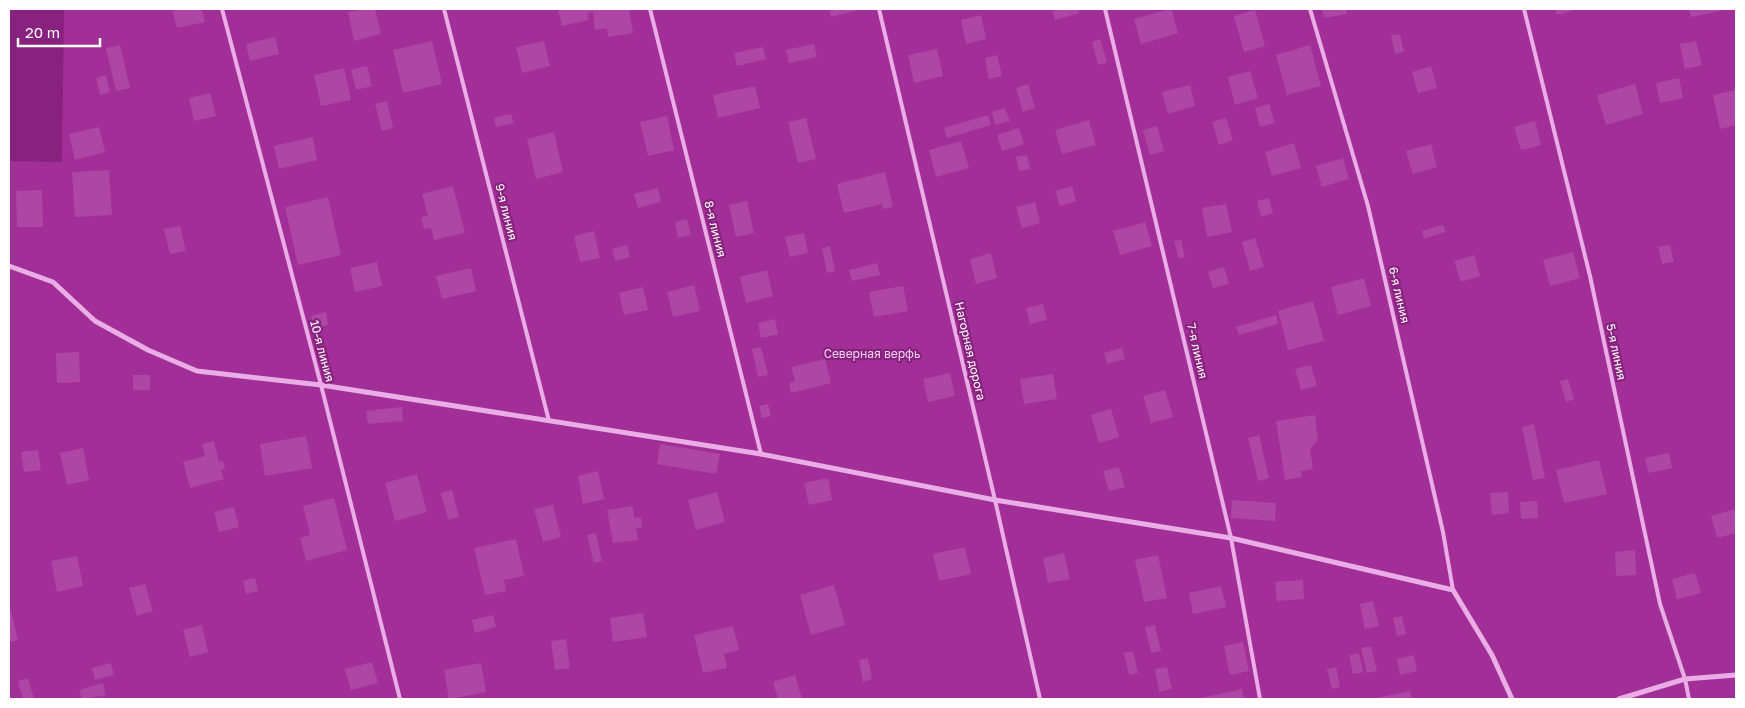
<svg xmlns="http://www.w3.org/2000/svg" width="1745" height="708" font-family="'Golos Text',sans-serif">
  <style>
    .green { fill: #a22f98 }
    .building { fill: #ae46a5 }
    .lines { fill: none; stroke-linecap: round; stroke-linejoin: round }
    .lane { stroke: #eaade5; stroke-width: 4 }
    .street { stroke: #eaade5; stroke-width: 5 }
    .labels { text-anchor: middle; stroke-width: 4.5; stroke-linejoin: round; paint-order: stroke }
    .street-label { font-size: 12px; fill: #fff; stroke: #88227e }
    .park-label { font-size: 12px; fill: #f7d1f4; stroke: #88227e }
  </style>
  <rect width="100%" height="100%" fill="#88227e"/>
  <path class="green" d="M64,9H1736V699H9V161L62,162Z"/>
  <path class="building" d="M172,9H202L205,22L177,28Z
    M363,9H375L381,34L354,41L348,12Z
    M558,9H629L633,33L608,37L607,28L595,30L593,12L587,13L589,20L562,26Z
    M829,9H863L831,17Z
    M1052,9H1078L1079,13L1055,20Z
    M1171,9L1178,33L1141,44L1134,19Z
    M1322,9H1346L1347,14L1324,18Z
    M1555,9H1574V10L1557,15Z
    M1689,9H1719L1720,11L1691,17Z
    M1255,10L1265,46L1244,52L1234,16Z
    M981,15L986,39L966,44L961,20Z
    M1400,34L1404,52L1395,54L1391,35Z
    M275,37L279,54L250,61L246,44Z
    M1100,39L1107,62L1098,65L1092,42Z
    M432,41L442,84L403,93L393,50Z
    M544,41L550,66L522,73L516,47Z
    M1696,41L1702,65L1685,69L1680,44Z
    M814,44L817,57L789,63L786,50Z
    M120,45L130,88L116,91L106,48Z
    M1310,45L1321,86L1287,95L1276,55Z
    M763,47L766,59L737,66L734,53Z
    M937,49L943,76L914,83L908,55Z
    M997,55L1002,76L989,79L985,58Z
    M367,66L372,86L356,90L351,70Z
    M1431,66L1437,88L1418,93L1412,72Z
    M344,68L351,100L321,106L314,75Z
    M1250,71L1258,98L1235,105L1228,77Z
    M106,75L110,92L100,95L96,78Z
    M1679,78L1683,98L1660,103L1656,83Z
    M1028,84L1035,108L1023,112L1016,88Z
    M1635,84L1643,114L1606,125L1597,95Z
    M1190,85L1195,106L1168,114L1162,92Z
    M755,86L760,108L718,118L713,95Z
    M1736,90V125L1720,129L1713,95Z
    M210,93L216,116L194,121L189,98Z
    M387,101L393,128L382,131L375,104Z
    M1269,104L1275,123L1260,127L1255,108Z
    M1005,108L1010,121L995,125L992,112Z
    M511,114L514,123L496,127L494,118Z
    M988,115L991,125L947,138L944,128Z
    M667,116L674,150L648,156L640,122Z
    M806,118L816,159L798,163L788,122Z
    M1226,118L1233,140L1219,145L1212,122Z
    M1089,120L1096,145L1062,154L1055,130Z
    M1535,121L1541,145L1521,150L1514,127Z
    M1157,126L1164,151L1150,155L1143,130Z
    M99,127L105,152L75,160L69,134Z
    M1019,128L1024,144L1002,151L997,135Z
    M554,132L563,172L536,179L527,139Z
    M313,137L317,160L279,169L274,146Z
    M961,141L969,168L936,177L929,150Z
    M1294,143L1301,168L1272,176L1265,152Z
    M1431,144L1437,167L1413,174L1406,151Z
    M1027,155L1030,169L1019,171L1016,157Z
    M1343,158L1349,179L1322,187L1316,166Z
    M109,170L112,215L75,217L72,172Z
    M885,172L893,207L883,209L882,204L844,213L837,184Z
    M453,186L465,233L434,240L431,228L424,229L421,217L428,216L422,194Z
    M1072,186L1076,201L1060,206L1055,191Z
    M658,188L661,202L638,208L634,194Z
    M42,190L43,227H17L16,191Z
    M328,197L341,255L298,265L285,207Z
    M1269,198L1273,213L1261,217L1257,201Z
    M747,201L754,233L736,237L729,205Z
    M1035,202L1040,223L1022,228L1016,207Z
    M1226,204L1232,232L1207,237L1202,208Z
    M687,219L691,235L678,238L675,222Z
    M1145,222L1152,246L1120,255L1113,231Z
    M1443,225L1446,232L1424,239L1422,231Z
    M180,226L186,251L170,254L164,229Z
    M594,231L600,258L580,262L574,236Z
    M804,233L808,253L790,257L785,237Z
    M1255,238L1264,267L1250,271L1242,242Z
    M1181,240L1185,257L1179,259L1174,241Z
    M627,245L630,257L615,261L612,249Z
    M1670,245L1674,262L1662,264L1658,247Z
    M830,246L835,271L827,273L822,248Z
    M1573,252L1580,278L1550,286L1543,260Z
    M991,253L997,278L976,284L970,259Z
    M1474,255L1480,276L1461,282L1454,261Z
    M377,262L382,286L355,292L350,268Z
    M877,263L880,275L852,281L849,270Z
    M1224,267L1229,284L1213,288L1208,272Z
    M471,268L476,291L442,299L436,276Z
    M767,270L773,296L746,303L740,277Z
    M1364,278L1371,306L1338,315L1331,287Z
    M694,285L700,311L673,317L667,292Z
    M903,286L908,311L874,317L869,292Z
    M643,287L648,310L624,315L619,293Z
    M1313,301L1324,341L1288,350L1278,311Z
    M1043,304L1047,320L1030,324L1026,308Z
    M326,312L328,325L314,329L311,316Z
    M1276,315L1278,324L1239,335L1236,327Z
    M775,319L778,334L761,338L758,323Z
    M761,347L768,375L758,377L752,349Z
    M1122,348L1125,359L1107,364L1104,353Z
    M79,352L80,382L57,383L56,353Z
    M825,359L831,383L791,393L789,383L795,381L791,367Z
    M1311,365L1317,386L1301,390L1295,369Z
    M950,373L955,396L928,402L923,379Z
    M1053,374L1057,399L1024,404L1020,379Z
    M133,375H150V390H133Z
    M1568,379L1574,399L1566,402L1560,381Z
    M1165,390L1173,417L1151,423L1143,396Z
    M768,404L771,416L762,418L759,406Z
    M402,407L403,421L368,424L366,411Z
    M1111,409L1119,437L1099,443L1091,415Z
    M1315,415L1318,440L1310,449L1313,469L1301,471L1302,477L1285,480L1276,421Z
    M1534,424L1545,478L1533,480L1522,427Z
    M1259,435L1269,478L1258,481L1248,438Z
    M306,436L312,468L265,476L260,444Z
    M214,441L219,462L223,461L225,469L221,470L224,479L190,488L183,462L205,456L202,444Z
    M660,444L720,454L716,474L657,464Z
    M83,448L89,480L67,485L60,453Z
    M38,450L41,470L24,472L21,452Z
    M1669,453L1672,468L1648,473L1645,458Z
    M1599,460L1607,494L1564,503L1556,470Z
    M1119,467L1125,487L1109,491L1103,471Z
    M598,471L604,499L583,504L578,476Z
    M417,474L427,512L395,521L385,483Z
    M828,478L832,500L809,505L804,483Z
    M452,490L459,517L448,520L441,493Z
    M717,492L725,522L696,530L688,500Z
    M1508,492L1509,513L1492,515L1490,493Z
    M334,498L347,550L306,561L300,538L310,535L303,506Z
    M1232,500L1276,503L1275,521L1231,518Z
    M1537,501L1538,518L1521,519L1520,502Z
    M553,505L561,537L543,542L534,509Z
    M633,506L634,518L641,517L642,527L636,528L638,540L613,543L607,510Z
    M234,507L239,527L219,532L214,512Z
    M1736,509V533L1717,538L1711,516Z
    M596,533L602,561L594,563L587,535Z
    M516,539L524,576L504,580L506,591L485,595L474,548Z
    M965,547L971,574L939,581L933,554Z
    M1635,550L1636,575L1616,576L1615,552Z
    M1064,553L1070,579L1048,583L1043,558Z
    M1158,555L1167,598L1144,602L1135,560Z
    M77,556L83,586L57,592L51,561Z
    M1695,573L1701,593L1677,599L1672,579Z
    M255,578L258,591L246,594L243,581Z
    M1303,580L1304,599L1277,601L1275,582Z
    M145,584L153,611L137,616L129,588Z
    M834,585L845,625L811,635L800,595Z
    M1221,586L1226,607L1193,614L1189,593Z
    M1373,601L1379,626L1365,629L1360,604Z
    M9,611H11L18,640L9,642Z
    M643,613L647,637L613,642L610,618Z
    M493,615L496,627L475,633L472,620Z
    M1402,616L1406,634L1397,636L1393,618Z
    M202,625L208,652L190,657L183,630Z
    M1155,625L1161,651L1151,653L1145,627Z
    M733,626L739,650L724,654L727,668L703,673L694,635Z
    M566,639L570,668L555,670L551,641Z
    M1243,642L1249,671L1230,675L1224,646Z
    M1371,646L1377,671L1367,673L1361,648Z
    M1133,651L1138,673L1129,675L1124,653Z
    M1359,653L1363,672L1353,674L1349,655Z
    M1414,655L1417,671L1400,675L1397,659Z
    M868,658L872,679L863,682L859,660Z
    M372,662L378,683L351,690L345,669Z
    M111,663L114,675L95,680L92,668Z
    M481,663L486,692L449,699L444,670Z
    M1167,667L1172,689L1159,692L1155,669Z
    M1336,667L1340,687L1332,689L1327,669Z
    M795,675L802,699H778L773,682Z
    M28,678L34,699H23L18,681Z
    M103,683L106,695L82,699L79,690Z
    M1242,689L1244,699H1201V698Z
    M1410,691L1412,699H1377V698Z"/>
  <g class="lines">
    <path class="lane" d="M222,9L321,385L400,699
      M444,9L549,421
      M650,9L761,454
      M879,9L995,500L1040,699
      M1105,9L1231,538L1260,699
      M1310,9L1368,206L1443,532L1453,590
      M1524,9L1590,276L1660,604L1685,679L1689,699"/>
    <path class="street" d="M9,266L53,282L95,321L148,350L197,371L321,385L761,454L995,500L1231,538L1453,590L1492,655L1512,699
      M1619,699L1685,679L1736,675"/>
  </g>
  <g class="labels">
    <g class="street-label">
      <text transform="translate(506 212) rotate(76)" y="4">9-я линия</text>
      <text transform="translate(715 229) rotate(76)" y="4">8-я линия</text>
      <text transform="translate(1399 295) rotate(77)" y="4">6-я линия</text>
      <text transform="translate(322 351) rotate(75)" y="4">10-я линия</text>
      <text transform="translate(970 351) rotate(77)" y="4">Нагорная дорога</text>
      <text transform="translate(1197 351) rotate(77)" y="4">7-я линия</text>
      <text transform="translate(1616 352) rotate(78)" y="4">5-я линия</text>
    </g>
    <g class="park-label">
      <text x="872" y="358">Северная верфь</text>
    </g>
  </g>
  <rect width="1745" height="708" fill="none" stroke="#ffffff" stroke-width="20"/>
  <path d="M18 38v8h82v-8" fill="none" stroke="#ffffff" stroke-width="2.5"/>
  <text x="25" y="38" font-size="15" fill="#ffffff" stroke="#88227e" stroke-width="4" paint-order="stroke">20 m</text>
</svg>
